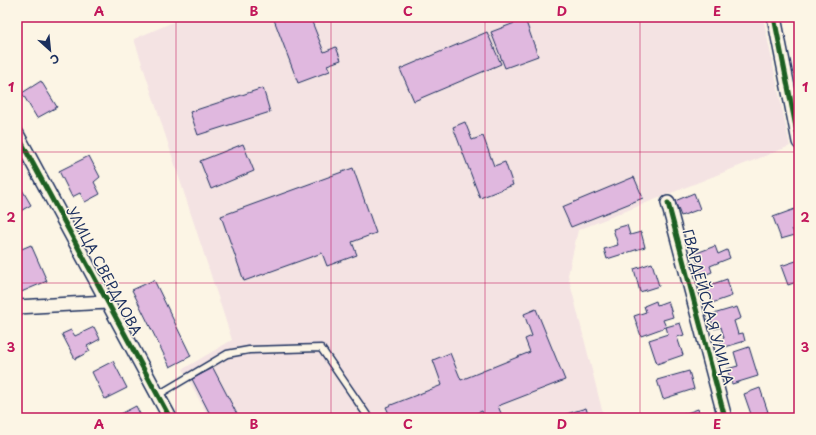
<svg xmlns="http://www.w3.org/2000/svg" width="816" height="435" font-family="'Playpen Sans',sans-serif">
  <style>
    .built { fill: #f4e3e3 }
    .building { fill: #e0b8df; stroke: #1b2f5e }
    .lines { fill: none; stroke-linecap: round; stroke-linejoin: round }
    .lane-casing { stroke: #1b2f5e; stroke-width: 9 }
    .street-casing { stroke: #1b2f5e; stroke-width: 16 }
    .lane { stroke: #fcf5e5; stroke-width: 6 }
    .street { stroke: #fcf5e5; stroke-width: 13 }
    .cycleway-casing { stroke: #fcf5e5; stroke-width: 8 }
    .cycleway { stroke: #1b5e20; stroke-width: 5 }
    .grid { fill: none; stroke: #c2185b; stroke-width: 1; stroke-opacity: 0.55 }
    .labels { text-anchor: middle; stroke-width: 3; stroke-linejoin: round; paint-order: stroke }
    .street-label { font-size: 14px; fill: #1b2f5e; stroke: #fcf5e5 }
    .neatline { fill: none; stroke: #c2185b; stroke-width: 1.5 }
    .grid-label { font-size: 13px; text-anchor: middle; font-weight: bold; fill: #c2185b }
  </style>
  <rect width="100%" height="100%" fill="#fcf5e5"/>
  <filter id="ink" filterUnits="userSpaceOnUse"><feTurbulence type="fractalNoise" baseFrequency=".025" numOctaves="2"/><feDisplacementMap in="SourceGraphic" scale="8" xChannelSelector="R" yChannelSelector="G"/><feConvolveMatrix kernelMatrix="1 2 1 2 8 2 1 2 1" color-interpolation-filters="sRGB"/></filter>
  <g filter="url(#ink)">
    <path class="built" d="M185,17H763L790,146L578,230L568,275L604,418H209L183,369L232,340L134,39Z"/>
    <path class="building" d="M273,17H310L324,52L336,47L341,60L327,65L330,71L298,83Z
      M525,19L538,56L505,68L491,32Z
      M487,32L501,64L414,101L400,69Z
      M41,81L57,107L37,118L22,93Z
      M263,88L270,112L198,135L190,112Z
      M465,122L472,140L483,136L494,166L505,162L513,185L480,198L453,127Z
      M243,144L254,171L211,189L200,161Z
      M89,156L100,177L94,182L100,194L85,202L80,193L72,197L59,171Z
      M353,168L376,233L352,242L357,255L327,266L322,253L244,281L221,216Z
      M634,177L643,198L571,227L562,207Z
      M17,181L31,205L17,213Z
      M694,193L700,209L681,216L675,201Z
      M795,209L799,221V226L792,229L795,235L781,239L773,217Z
      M627,225L630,235L641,232L645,247L607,259L604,249L618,245L613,229Z
      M31,245L47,281L19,293L17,289V251Z
      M715,246L718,254L727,250L730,258L710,266L712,272L702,276L694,254Z
      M799,260V281L788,285L781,266Z
      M652,263L659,286L640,292L634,269Z
      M727,279L732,296L712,303L707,286Z
      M154,280L191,356L170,367L132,290Z
      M656,301L657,305L668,301L673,317L663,320L666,327L641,336L634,316L646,312L644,306Z
      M737,307L741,318L734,321L738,334L743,333L745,341L722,348L720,340L724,338L721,327L714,329L710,315Z
      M536,309L565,380L498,406L503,418H485L482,411L465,418H391L386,407L442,385L433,360L450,353L461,380L530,352L525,339L532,336L524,314Z
      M680,323L684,335L677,337L683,355L657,364L649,340L668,334L666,327Z
      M94,327L100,339L87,346L90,351L75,359L62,334L71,330L75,336Z
      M749,347L758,376L732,384L727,369L738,366L734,352Z
      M113,361L127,388L105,399L92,372Z
      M213,368L239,418H212L192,379Z
      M689,371L694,389L663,399L657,380Z
      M760,388L768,412L752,417L744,394Z
      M136,406L142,418H113Z
      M586,408L589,418H561L560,416Z
      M698,409L701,418H673Z"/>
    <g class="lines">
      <defs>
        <path id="lane" d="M158,395L227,354L249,350L321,348L369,418"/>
        <path id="street" d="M774,17L799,142
          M17,134L170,418
          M668,203L725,418
          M17,307L107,302"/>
      </defs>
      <use href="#lane" class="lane-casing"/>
      <use href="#street" class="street-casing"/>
      <use href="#lane" class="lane"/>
      <use href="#street" class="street"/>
      <defs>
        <path id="cycleway" d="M774,17L799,142
          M17,134L170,418
          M668,203L725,418"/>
      </defs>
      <use href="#cycleway" class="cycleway-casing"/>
      <use href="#cycleway" class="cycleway"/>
    </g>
  </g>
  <path class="grid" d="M176,17V418M331,17V418M485,17V418M640,17V418M17,152H799M17,283H799"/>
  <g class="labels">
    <g class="street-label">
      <text transform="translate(104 271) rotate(62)" y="5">УЛИЦА СВЕРДЛОВА</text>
      <text transform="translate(708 307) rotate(75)" y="5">ГВАРДЕЙСКАЯ УЛИЦА</text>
    </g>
  </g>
  <rect width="816" height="435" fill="none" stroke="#fcf5e5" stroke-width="44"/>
  <g transform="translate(50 50) rotate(153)" stroke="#fcf5e5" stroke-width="3" paint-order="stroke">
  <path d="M0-3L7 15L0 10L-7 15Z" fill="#1b2f5e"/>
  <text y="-6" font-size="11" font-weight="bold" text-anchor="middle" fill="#1b2f5e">С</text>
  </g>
  <rect x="22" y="22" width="772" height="391" class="neatline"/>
  <g class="grid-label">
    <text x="99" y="16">A</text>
    <text x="254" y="16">B</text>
    <text x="408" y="16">C</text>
    <text x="562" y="16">D</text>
    <text x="717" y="16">E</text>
    <text x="11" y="92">1</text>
    <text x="805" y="92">1</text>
    <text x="11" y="222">2</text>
    <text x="805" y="222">2</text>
    <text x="11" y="352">3</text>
    <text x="805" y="352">3</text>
    <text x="99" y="429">A</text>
    <text x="254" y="429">B</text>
    <text x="408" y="429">C</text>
    <text x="562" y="429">D</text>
    <text x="717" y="429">E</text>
  </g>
</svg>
